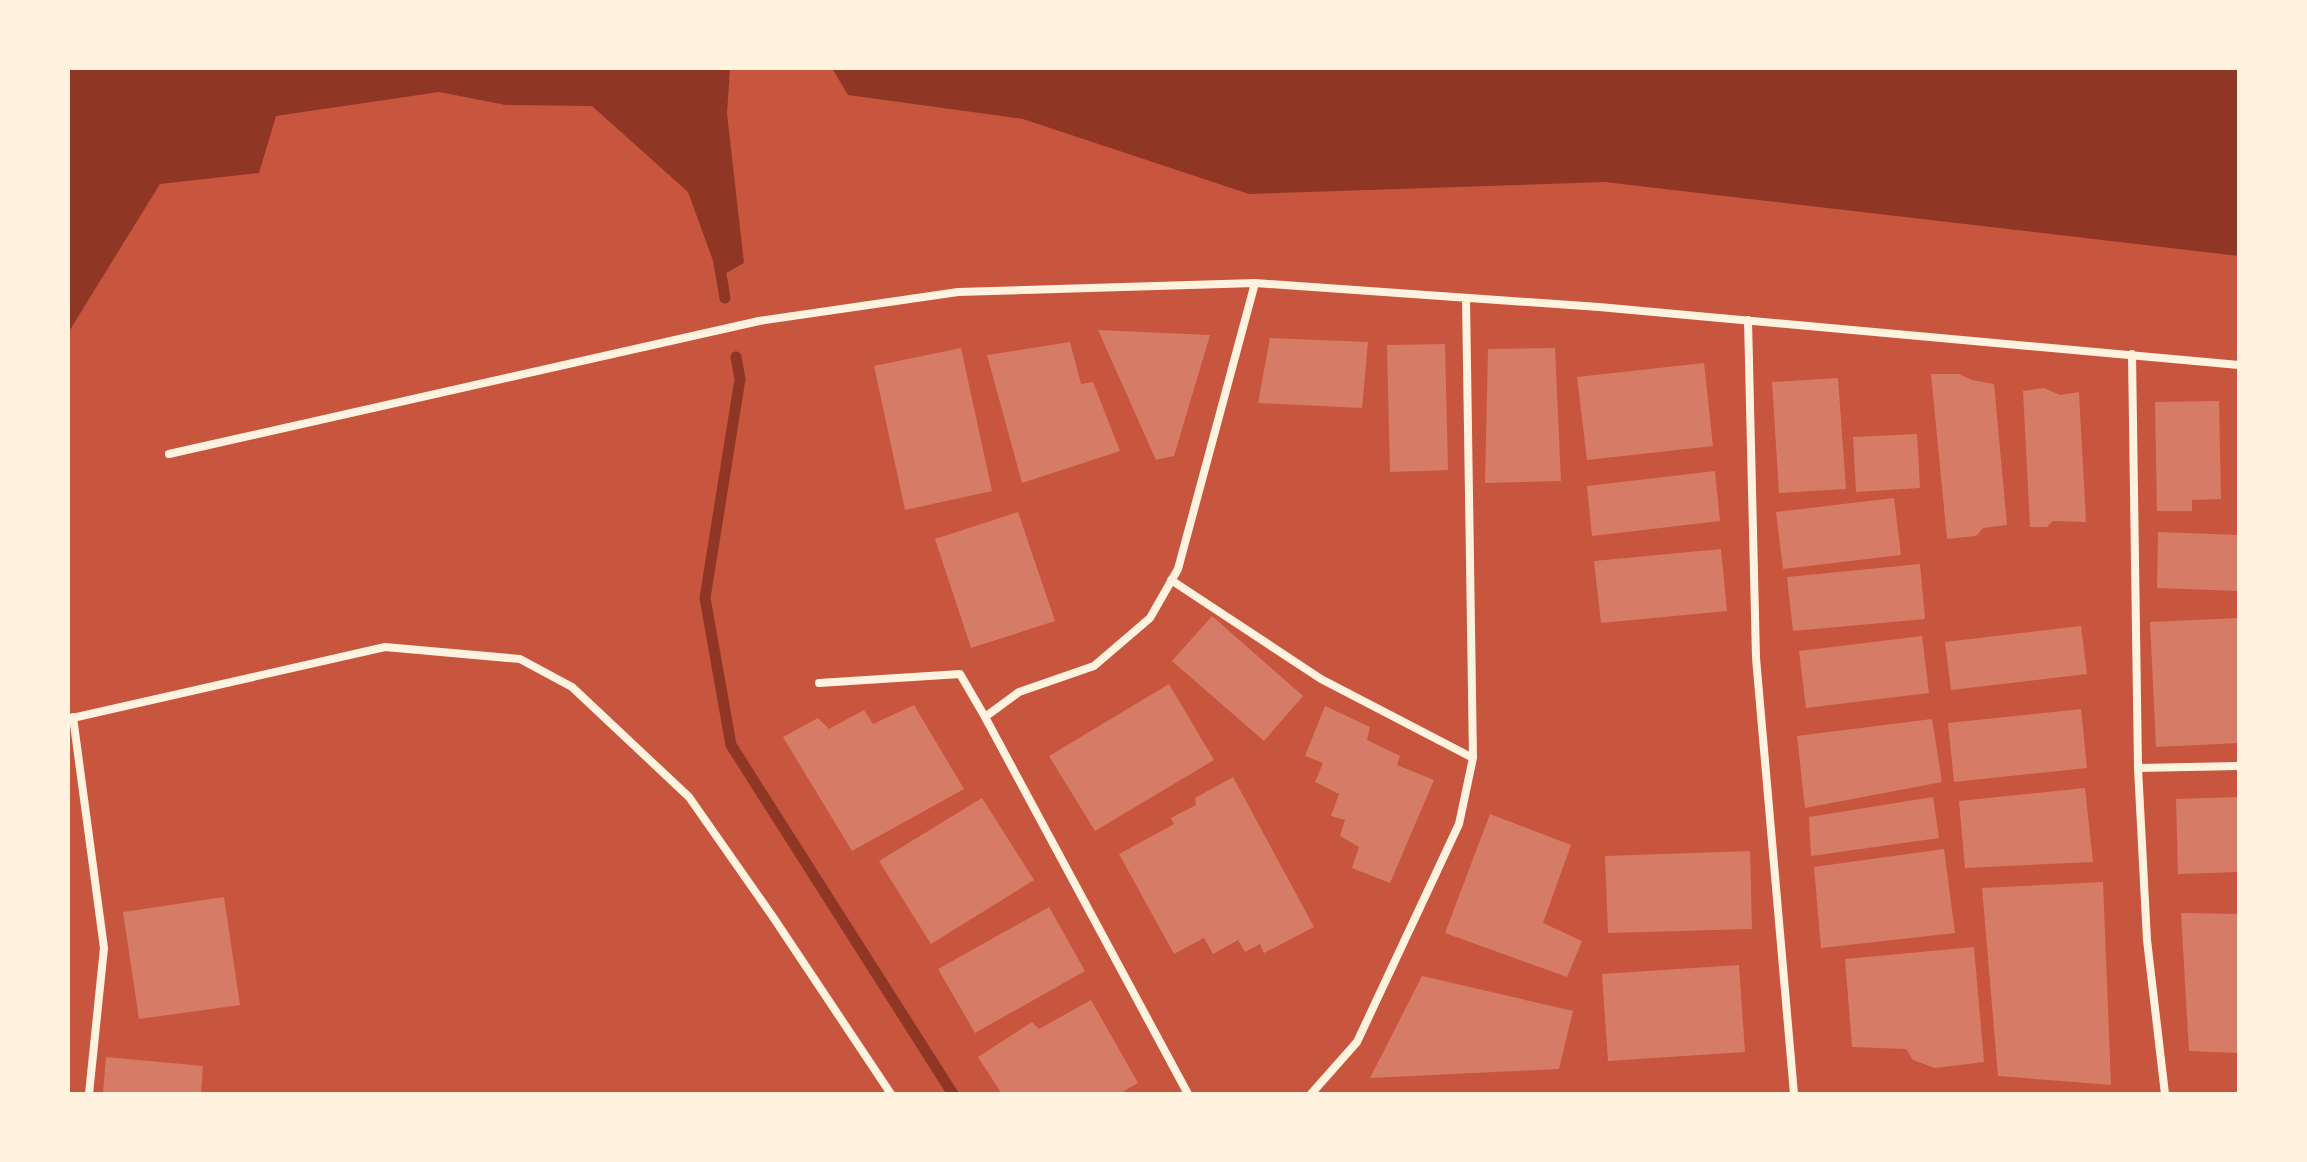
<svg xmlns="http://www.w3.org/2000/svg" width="2307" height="1162" font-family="Inter,sans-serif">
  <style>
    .water { fill: #8f3625 }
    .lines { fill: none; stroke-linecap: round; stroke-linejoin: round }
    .stream { stroke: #8f3625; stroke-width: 11 }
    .building { fill: #d67c66 }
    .minor { stroke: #fff3e0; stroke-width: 8 }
  </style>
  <rect width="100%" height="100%" fill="#c8553d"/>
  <path class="water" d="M68,68H730L727,114L744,263L719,277L688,192L592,106L506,105L439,92L276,116L259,173L160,184L68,333Z
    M832,68H2239V256L1605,182L1249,194L1023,119L848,95Z"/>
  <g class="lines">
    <path class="stream" d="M719,263L725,298
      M736,357L740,379L705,598L731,745L953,1094"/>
  </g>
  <path class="building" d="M1098,330L1210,335L1174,456L1156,460Z
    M1270,338L1368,342L1362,408L1258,403Z
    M1070,342L1081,384L1093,382L1120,451L1022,483L987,355Z
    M1445,344L1448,470L1390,472L1387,345Z
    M961,348L992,491L905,510L874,366Z
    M1555,348L1561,481L1485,483L1488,349Z
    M1704,363L1713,446L1587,460L1577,377Z
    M1931,374H1959L1972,380L1994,384L2007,525L1983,528L1976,536L1947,539Z
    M1838,378L1846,489L1779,493L1772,382Z
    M2044,388L2060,395L2079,392L2086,522L2053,521L2047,527H2030L2023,391Z
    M2219,401L2221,499L2192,500V511H2157L2155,402Z
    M1917,434L1920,488L1856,492L1853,437Z
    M1715,471L1720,521L1592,536L1587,486Z
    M1894,498L1901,555L1783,569L1776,512Z
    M1018,512L1055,621L971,648L935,539Z
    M2158,532L2239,535V591L2157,588Z
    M1721,549L1727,611L1601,623L1594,561Z
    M1920,564L1925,619L1793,631L1787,577Z
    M1212,616L1303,696L1264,741L1172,661Z
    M2239,618V743L2156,747L2150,622Z
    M2081,626L2087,674L1951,690L1945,642Z
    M1922,636L1929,693L1806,708L1799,651Z
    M1169,684L1214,760L1095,831L1049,756Z
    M914,705L964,789L852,851L783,737L818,718L829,729L864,710L873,724Z
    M1325,706L1370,727L1367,740L1400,756L1397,765L1434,780L1390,883L1352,868L1359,847L1340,836L1345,820L1331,816L1339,794L1315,782L1323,763L1305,756Z
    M2081,709L2087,768L1954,782L1948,723Z
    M1932,719L1942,782L1805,808L1797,736Z
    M1233,777L1314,927L1264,953L1260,944L1245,952L1238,940L1213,954L1204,938L1174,954L1119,854L1174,824L1171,818L1196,805L1195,798Z
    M2085,788L2093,862L1965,868L1959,801Z
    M1933,797L1939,838L1811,856L1809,817Z
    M2239,797V872L2178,874L2176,799Z
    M982,798L1034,880L931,944L879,861Z
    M1490,814L1571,845L1543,923L1582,941L1567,977L1445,933Z
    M1944,849L1955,933L1821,948L1814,867Z
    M1750,851L1752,929L1608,933L1605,856Z
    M2103,882L2111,1085L1998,1076L1982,888Z
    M224,897L240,1005L139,1019L123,912Z
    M1049,907L1085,971L975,1033L938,969Z
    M2181,913L2239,914V1053L2189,1051Z
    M1974,947L1984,1062L1935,1068L1913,1060L1906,1049L1852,1047L1845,959Z
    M1739,965L1745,1052L1608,1061L1602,974Z
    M1422,976L1573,1011L1559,1069L1370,1078Z
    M1091,1000L1138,1083L1119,1094H1002L978,1057L1032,1022L1039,1029Z
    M106,1057L203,1066L201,1094H103Z"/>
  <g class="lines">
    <path class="minor" d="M1748,320L1756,658L1794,1094
      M2132,354L2138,768L2147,940L2165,1094
      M169,454L759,321L958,292L1255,283L1599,307L2239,365
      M1171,580L1321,679L1473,758
      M819,683L960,674L985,717L1019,692L1094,666L1150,618L1178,569L1255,283
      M73,717L104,948L89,1094
      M985,717L1188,1094
      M68,719L385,647L520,659L572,687L689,797L773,917L891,1094
      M2138,768L2239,766
      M1311,1094L1357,1042L1459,824L1473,758L1466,298"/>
  </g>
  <rect width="2307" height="1162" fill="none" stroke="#fff3e0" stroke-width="140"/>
</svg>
